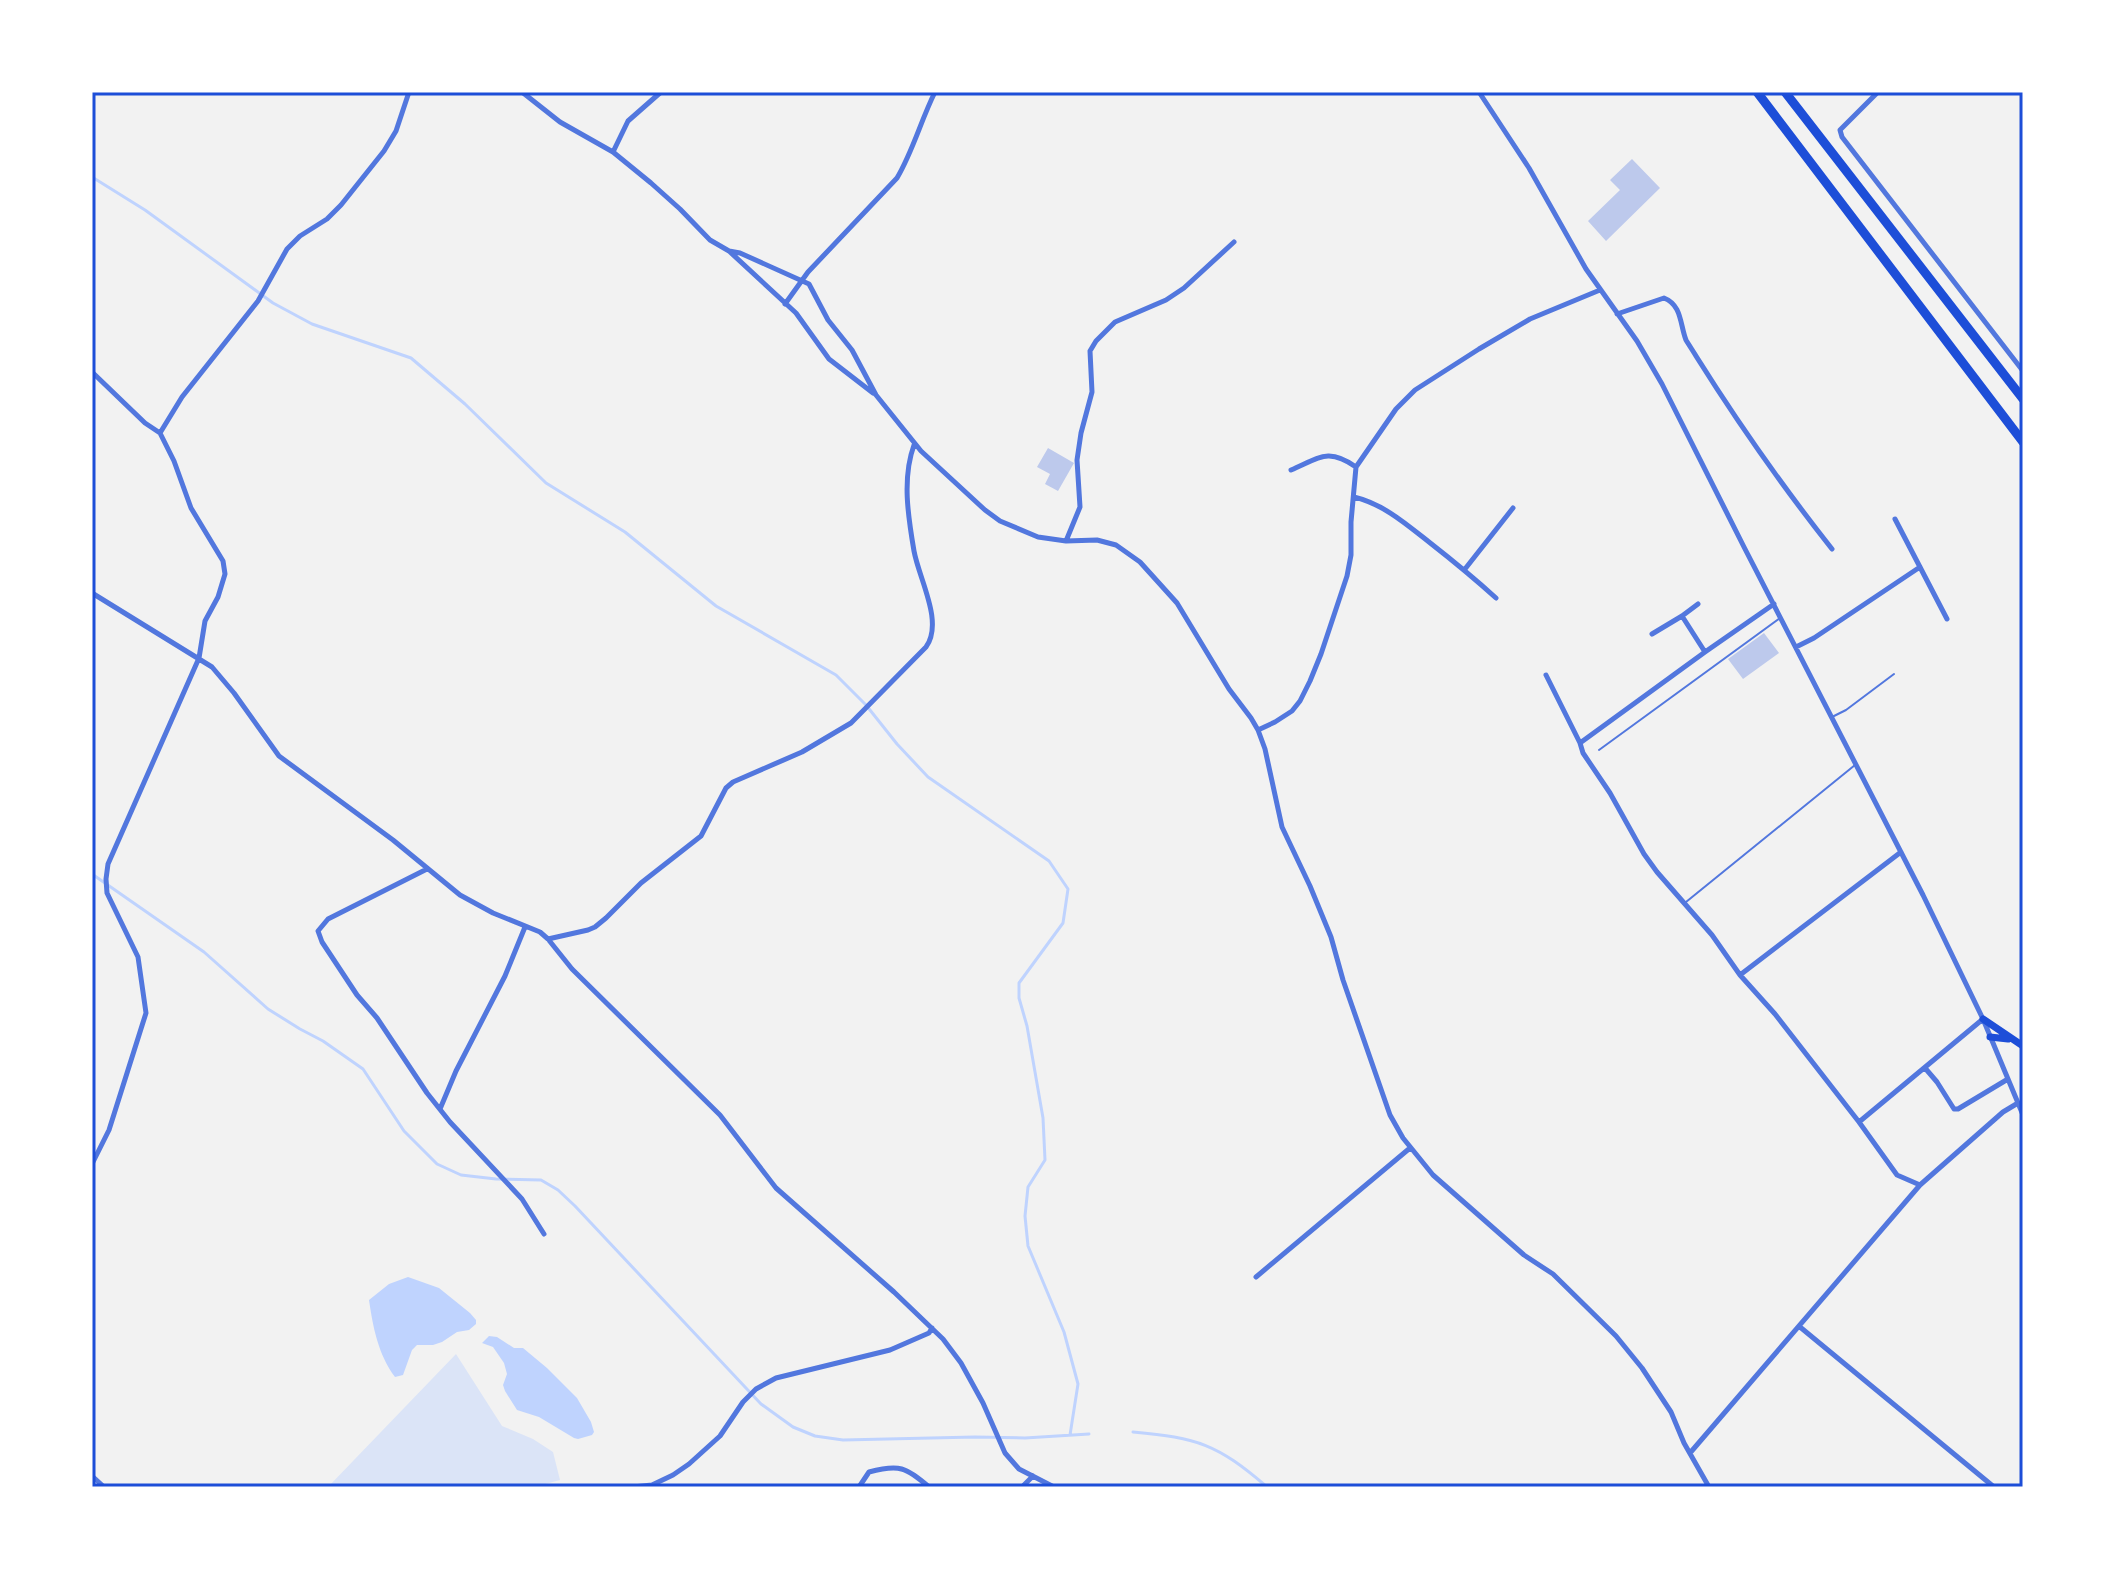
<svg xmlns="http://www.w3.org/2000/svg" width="2115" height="1579" font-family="'Source Serif 4',serif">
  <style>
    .green { fill: #dbe4f7 }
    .water { fill: #bfd3fe }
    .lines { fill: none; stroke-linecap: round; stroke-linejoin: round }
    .stream { stroke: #bfd3fe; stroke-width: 3 }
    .building { fill: #bdc9ec }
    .service { stroke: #5277de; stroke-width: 2 }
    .minor { stroke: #5277de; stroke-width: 5 }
    .secondary { stroke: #1d4ed8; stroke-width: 7 }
    .motorway { stroke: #1d4ed8; stroke-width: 9 }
    .neatline { fill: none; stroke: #1d4ed8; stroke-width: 3 }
  </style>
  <rect width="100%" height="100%" fill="#f2f2f2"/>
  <path class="green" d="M456,1354L502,1426L533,1439L553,1452L560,1480L534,1487H328Z"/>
  <path class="water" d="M408,1277L439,1288L470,1313L476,1320V1324L469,1330L457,1332L442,1342L433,1345H417L412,1350L403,1375L395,1377C378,1354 373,1327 369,1300L389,1284Z
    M489,1336L497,1337L514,1348H523L547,1368L577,1398L591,1422L594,1432L592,1435L578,1439L574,1438L539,1417L517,1410L505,1391L503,1385L507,1374L504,1363L493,1347L482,1343Z"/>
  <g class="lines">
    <path class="stream" d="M92,177L145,210L273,303L312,324L411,358L465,404L546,483L625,532L716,606L836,675L866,705L897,744L928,777L1049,861L1068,889L1063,923L1019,983V998L1027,1026L1043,1118L1045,1160L1028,1187L1025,1216L1028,1246L1064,1332L1078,1384L1070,1435
      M92,874L204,952L268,1009L300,1029L323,1041L363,1069L404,1131L437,1164L461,1175L496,1179L541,1180L558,1190L575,1206L761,1404L793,1427L815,1436L843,1440L975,1437L1025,1438L1089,1434
      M1133,1432C1198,1438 1217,1444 1267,1487"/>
  </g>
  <path class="building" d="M1632,159L1660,188L1606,241L1588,221L1620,190L1610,180Z
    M1048,448L1074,463L1058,491L1045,484L1050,474L1037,467Z
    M1764,633L1779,653L1743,679L1728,659Z"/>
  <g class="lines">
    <path class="service" d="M1832,717L1846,710L1894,674
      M1599,750L1780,618
      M1686,902L1855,765"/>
    <path class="minor" d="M522,92L560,122L613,152L651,183L680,209L710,240L729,251L796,313L829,359L873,393
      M1479,92L1529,168L1586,269L1637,341L1662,384L1744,547L1923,895L1983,1019L2023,1115
      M1878,92L1840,130L1842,137L2023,371
      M613,152L628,121L661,92
      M729,251L740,253L809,284L828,320L852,350L876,395L921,451L985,510L1000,521L1038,537L1066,541L1097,540L1116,545L1140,562L1177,603L1229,689L1251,718L1258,730L1265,749L1282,827L1310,886L1331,937L1343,980L1390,1115L1403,1138L1433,1175L1524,1255L1553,1274L1616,1336L1642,1368L1671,1412L1684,1443L1709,1487
      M785,304L808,272L897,178C913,151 921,120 935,92
      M1617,314L1664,298C1682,305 1680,325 1686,340C1689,345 1693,351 1696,356C1738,423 1783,487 1832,549
      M92,372L145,423L160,433L174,461L191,508L223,561L225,574L218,597L205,621L199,658L108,864L106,879L107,893L138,957L146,1013L109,1130L92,1164
      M160,433L182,397L258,301L287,249L300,236L327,219L341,205L384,151L396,131L409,92
      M1291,470C1319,458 1328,447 1356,467
      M1354,497C1383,504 1405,523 1429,542C1452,560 1474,578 1496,598
      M1895,519L1947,619
      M1066,541L1080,507L1077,460L1081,433L1092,392L1090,351L1096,341L1115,322L1166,300L1184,288L1234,242
      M1465,569L1513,508
      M92,593L212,667L234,693L279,756L393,840L460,895L493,913L540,932L548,939L572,969L720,1115L776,1188L894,1292L943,1339L961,1363L983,1403L1005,1453L1019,1469L1054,1487
      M1682,616L1705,652
      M1652,634L1682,616L1698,604
      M1796,647L1814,638L1920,567
      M1546,675L1580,743L1583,753L1610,793L1644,854L1657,872L1712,935L1740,975L1775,1014L1859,1122L1897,1175L1920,1185
      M1258,730L1275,722L1292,711L1300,701L1310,681L1321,654L1347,576L1351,555V522L1356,467L1396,409L1415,390L1479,349L1530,319L1600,290
      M1580,743L1705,652L1774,604
      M427,869L328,919L318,931L322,942L357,995L377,1018L427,1093L450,1122L522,1199L544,1234
      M548,939L588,930L595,927L606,918L641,883L701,836L726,788L733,782L802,752L851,723L926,647C944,622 919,579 914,551C908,516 902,478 914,445
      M1740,975L1901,852
      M1925,1068L1937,1082L1954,1109H1958L2008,1079
      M440,1109L456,1071L505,976L525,927
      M1859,1122L1983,1019
      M1256,1277L1410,1148
      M1800,1327L1994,1487
      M1690,1453L1920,1185L2003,1112L2018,1103
      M92,1476L104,1487
      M633,1487L652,1485L673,1475L689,1464L720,1436L743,1402L756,1389L776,1378L890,1350L929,1333L932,1328
      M859,1487L869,1472C899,1464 906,1467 929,1487
      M1022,1487L1033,1476"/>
    <path class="secondary" d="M1983,1019L2023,1046
      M1990,1037L2008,1039"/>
    <path class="motorway" d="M1757,92L2023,442
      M1785,92L2023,399"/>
  </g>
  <rect width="2115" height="1579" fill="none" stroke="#ffffff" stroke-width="188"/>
  <rect x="94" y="94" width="1927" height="1391" class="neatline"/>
</svg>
